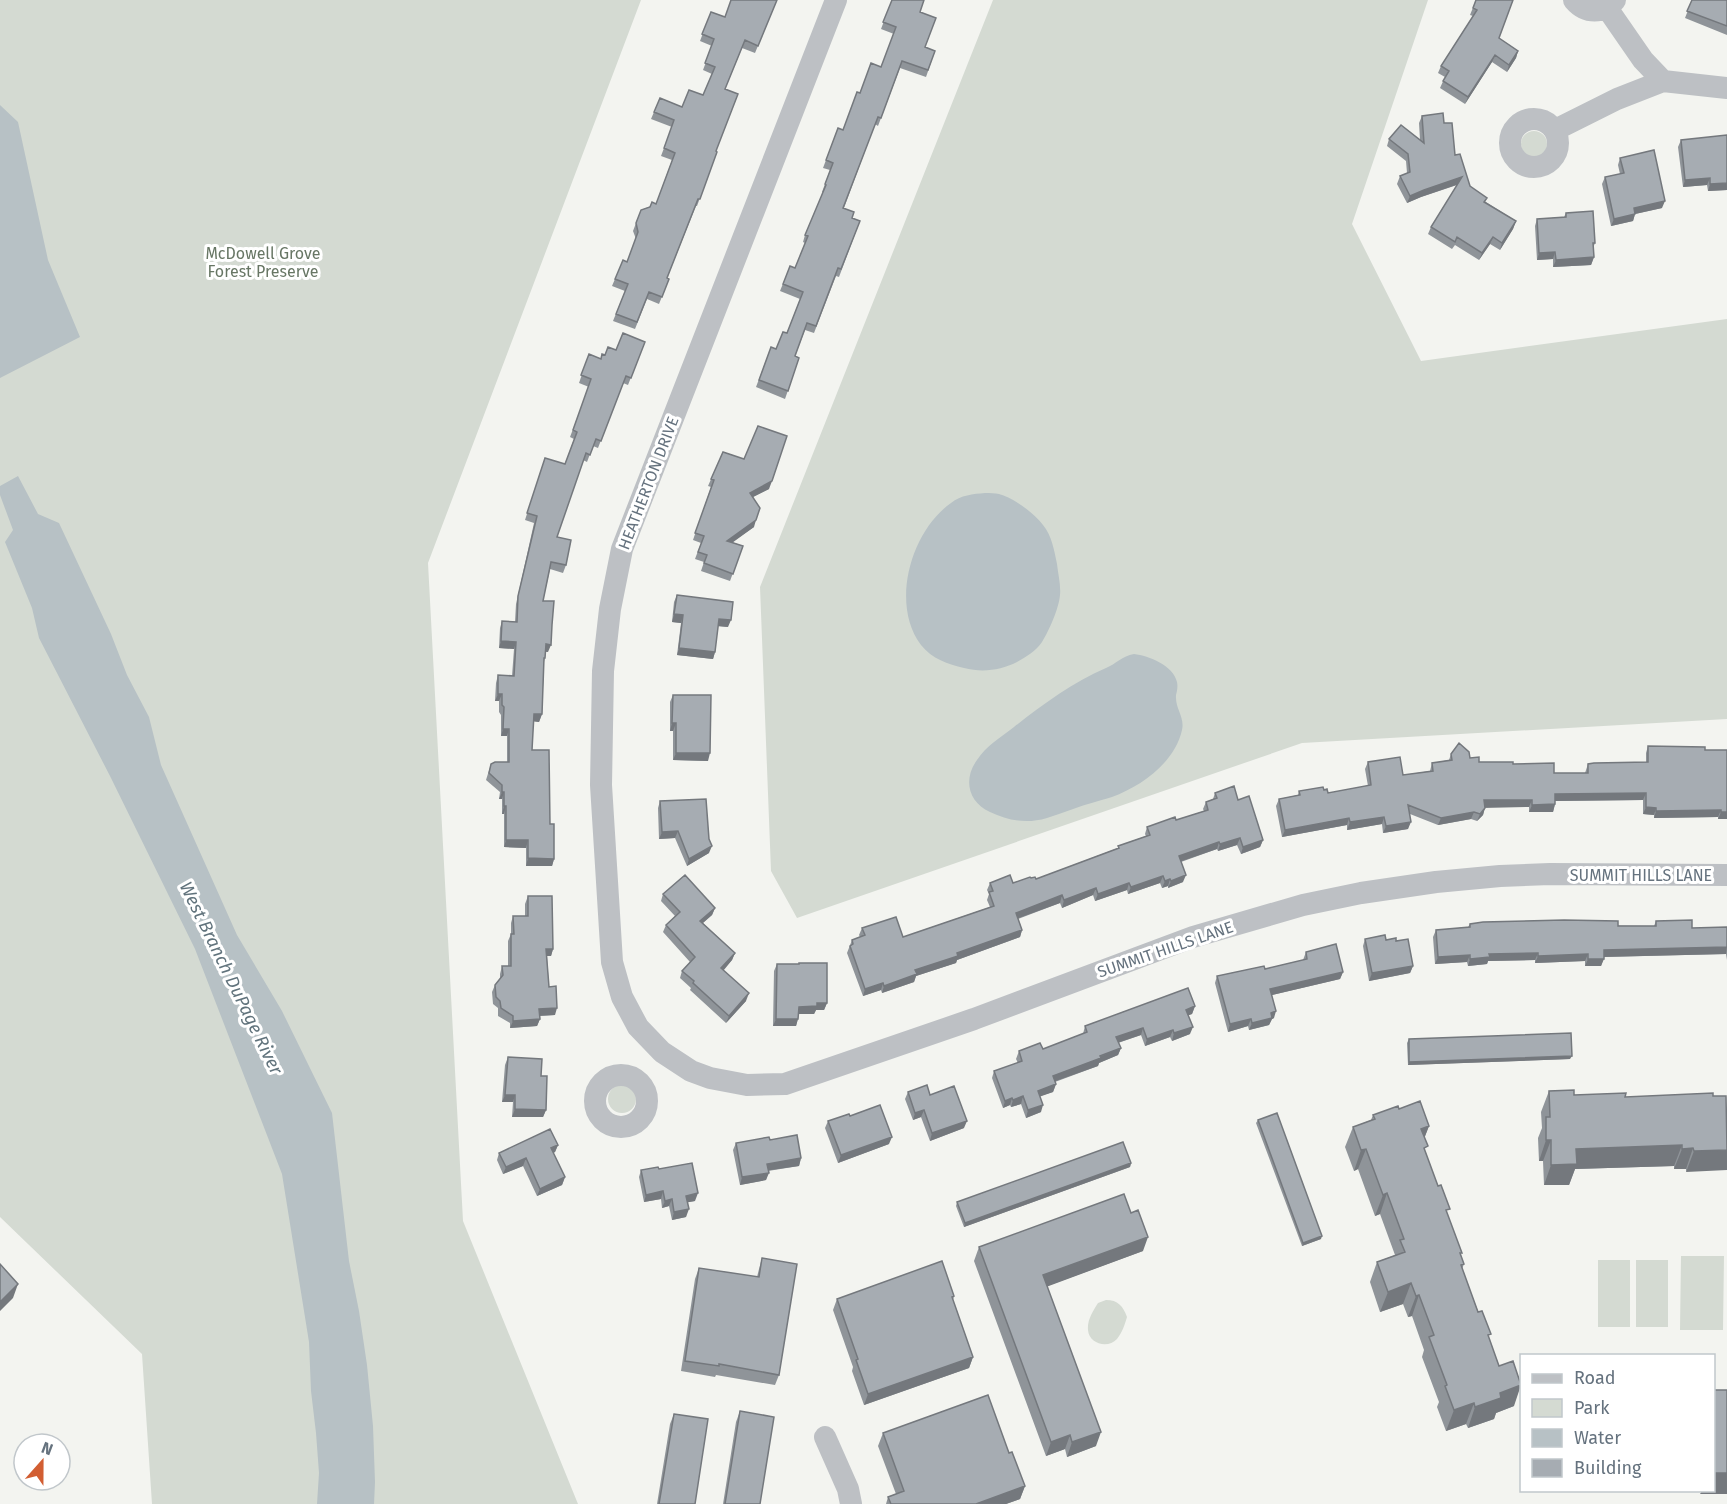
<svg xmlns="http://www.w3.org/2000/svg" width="1727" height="1504" font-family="'Fira Sans',sans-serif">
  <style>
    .green { fill: #d4dad2 }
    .water { fill: #b7c1c5 }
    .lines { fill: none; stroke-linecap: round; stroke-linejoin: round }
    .minor { stroke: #bdc0c4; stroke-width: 22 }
    .wall { fill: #8f9499 }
    .shaded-wall { fill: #74787d }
    .building { fill: #a6acb2; stroke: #74787d; stroke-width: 1.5 }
    .labels { text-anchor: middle; stroke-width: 6; stroke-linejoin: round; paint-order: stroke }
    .park-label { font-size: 16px; fill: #677664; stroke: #fff }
    .street-label { font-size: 16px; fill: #65727e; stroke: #fff }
    .water-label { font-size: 18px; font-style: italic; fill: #61737c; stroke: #fff }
  </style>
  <rect width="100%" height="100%" fill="#f3f4f0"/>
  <path class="green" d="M0,0H641L428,563L463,1221L578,1504H152L142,1354L0,1217Z
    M993,0H1428L1352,224L1421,361L1727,319V719L1302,743L797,918L771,871L760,587Z
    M1521 144a13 13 0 1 1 26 0a13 13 0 1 1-26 0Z
    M608 1099a14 14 0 1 1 28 0a14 14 0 1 1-28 0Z
    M1681,1256H1724L1723,1330H1680Z
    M1598,1260H1630V1327H1598Z
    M1636,1260H1668V1327H1636Z
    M1106,1300C1118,1300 1123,1306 1127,1317C1125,1324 1122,1333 1117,1339C1108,1349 1089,1344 1088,1330C1087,1320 1093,1311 1098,1303Z"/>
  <path class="water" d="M0,105L18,122L48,260L80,337L0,378Z
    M18,476L38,514L59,523L111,634L127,675L149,717L161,765L237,935L282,1011L332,1113L349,1261L359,1311L367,1365L373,1426L375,1482L374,1504H317L319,1473L316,1433L311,1391L309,1342L282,1174L195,949L110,776L39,638L32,608L5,542L13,530L0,495V486Z
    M985,493C990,493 995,493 999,494C1014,498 1034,513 1043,525C1052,536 1054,550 1057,564C1058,574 1061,585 1060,595C1059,608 1049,631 1042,642C1036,651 1026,657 1017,662C1001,670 983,673 964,668C948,664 932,659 921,645C890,604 911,531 951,503C961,495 973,494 985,493Z
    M1134,654C1149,656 1173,665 1177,682C1178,687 1177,691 1176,695C1175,709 1185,717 1182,730C1175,762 1142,786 1112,797C1107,799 1100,800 1095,802C1079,806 1063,813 1047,818C1027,824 1009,821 990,812C968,802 963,779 977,760C986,746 1001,737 1014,727C1042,705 1073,682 1106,668C1116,664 1122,656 1134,654Z"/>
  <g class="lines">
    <path class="minor" d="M836,0L622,549L610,609L603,671L601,785L612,962L622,997L638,1027L662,1052L691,1071L710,1078L747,1085L785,1084L974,1019L1193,937L1303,905L1361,893L1436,882L1500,876L1550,874L1727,875
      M1574,0C1586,14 1603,14 1615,0
      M1607,8L1643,60L1663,81L1727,88
      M1510 143a24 24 0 1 1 48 0a24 24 0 1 1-48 0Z
      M1555,130L1617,99L1663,81
      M595 1101a26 26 0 1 1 52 0a26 26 0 1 1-52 0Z
      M825,1437L848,1489L851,1504"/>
  </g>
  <path class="wall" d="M777,0L755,53L742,48L725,89L716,151L717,152L697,206H696L667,278L669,279L659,304L647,299L635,329L613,321L625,291L612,286L623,260L627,262L636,239L633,231L641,210L656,204L672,160L661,156L672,127L651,119L660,98L682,107L703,95L712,74L703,70L712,46L700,41L711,12L725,17Z
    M892,0L920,12L925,47L935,51L926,77L900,68L878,126L875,124L844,208L852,218L860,221L839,277L836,276L814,333L805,330L795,356L799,358L785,399L756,387L771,347L776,349L787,333L800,299L780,291L790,266L795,268L805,243L803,242L805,235L823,192H822L830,170L823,168L838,128L843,130L860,93L881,67L894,34L881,29Z
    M1476,0L1499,38L1518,51L1516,58L1507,72L1492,62L1465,104L1440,88L1445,77L1438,73L1441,66L1473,16L1470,15Z
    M1692,0H1727V35L1685,18Z
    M1422,116L1444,123L1455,155L1470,186L1486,202L1516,221L1513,229L1500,250L1490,244L1479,260L1455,245L1452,249L1428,234L1431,227L1457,185L1421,197L1407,203L1397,184L1400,176L1407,173L1406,161L1387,146L1389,139L1420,140L1419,123Z
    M1681,140L1727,190L1708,191L1707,185L1683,187L1678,147Z
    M1620,158L1662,208L1635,214L1633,221L1611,226L1602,184L1605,177L1620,174L1618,165Z
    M1566,213L1595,243L1593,248L1594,257L1591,265L1553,267V259L1537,260L1535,226L1537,219L1564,217Z
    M645,342L628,385L623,383L598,448L593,446L587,462L583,460L557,537L566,565L563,573L550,569L543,601L548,652H546L544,662L542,714L539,722L533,721L532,750L550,824L554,859L552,866H526V848L504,847V814H502V799H499L500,792L486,780L491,764L507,762V736H501V715L499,712V701H495L496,683L498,675L512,676L514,649L499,648L500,628L502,621L515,622L516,604L534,523L525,520L545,458L565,464L574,439L570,437L589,387L579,383L589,354L601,359L605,355L616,350Z
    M723,452L769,489L753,497L754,527L732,542L743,546L730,581L701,571L704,562L695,559L701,543L693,540L711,487L708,486Z
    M677,595L728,627L718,626L715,652L713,659L677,655L681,623L672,622L674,602Z
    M673,695L708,761L673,760V731H670V702Z
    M1648,746L1705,750L1727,819H1718V817L1654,818V815L1643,814V800L1555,801V804L1553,812H1529V807H1485L1483,815L1477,821L1471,819L1438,825L1410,814L1408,829L1383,833L1382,824L1347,830V825L1282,837L1276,806L1279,799L1298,795L1299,791L1324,790L1328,793L1368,786L1365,769L1368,762L1403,775L1430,771L1432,763L1449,760L1451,754L1470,758L1479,762L1513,764L1554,773H1585L1588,764L1646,762V753Z
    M1215,793L1238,800L1263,840L1260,847L1241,854L1237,845L1218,851L1217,849L1181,862L1183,882L1168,888V886L1162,888L1160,883L1128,894L1127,890L1095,901L1093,895L1062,908L1060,903L1018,919L1022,930L1020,937L957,960L956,963L916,976L914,982L882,993L881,990L863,996L847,953L852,940L860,937L859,935L862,928L903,937L990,907L987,900L989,894L987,890L990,883H1013L1031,878L1036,879L1118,848V846L1146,836L1145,834L1147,827L1176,820L1204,811L1203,809L1206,802L1213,799Z
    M660,801L709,853L687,866L675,838L659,839L658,808Z
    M663,894L715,908L712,915L703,923L735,953L732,960L723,970L746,1001L726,1023L690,990L691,988L680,978L682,971L690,962L663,932L666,925L675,916L661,901Z
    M528,896L553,949L551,956H547L549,987L555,1015L539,1016L540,1019L537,1026L510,1028V1023L498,1016V1008L493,1004L492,992L495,985L500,979V974L502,966H508V941L511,934V923L513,916H525V904Z
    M1656,921L1692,928L1727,927V960L1726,954L1604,957L1601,966H1585V961L1535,963V960L1488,961L1487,964L1468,966L1467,962L1435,964L1433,937L1436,930L1468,927L1470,924L1654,926Z
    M1365,939L1396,941L1413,966L1410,973L1369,981L1363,946Z
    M1306,952L1343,972L1340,979L1272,995L1274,1018L1272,1019L1269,1025L1249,1030L1248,1026L1228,1032L1215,983L1217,976L1265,969L1303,960Z
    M777,964L827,1003L824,1010H816L814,1014H799L796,1026H773L774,971Z
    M1195,1006L1192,1014L1188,1015L1190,1034L1172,1041L1170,1037L1145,1046L1141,1035L1118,1043L1121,1048L1118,1055L1099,1063L1098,1066L1055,1082L1056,1084L1053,1092L1040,1096L1041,1112L1026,1118L1021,1104L1011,1107L1010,1105L1003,1108L992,1078L994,1071L1018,1063L1016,1059L1019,1051L1043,1049L1083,1034L1085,1026Z
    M1409,1039L1570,1059L1408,1065L1407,1043Z
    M508,1057L541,1076L546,1110L543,1117H512L513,1102H502L505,1065Z
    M1549,1091L1574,1095L1625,1097L1726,1096L1686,1172V1169H1674V1166L1575,1169L1569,1185H1544L1543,1161H1539L1538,1138L1542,1128L1541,1112Z
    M908,1092L930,1095L964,1128L930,1141L921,1117L913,1120L905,1099Z
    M1399,1109L1429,1126L1424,1138L1425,1152L1464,1264L1462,1269L1514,1406L1496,1413L1494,1419L1468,1428L1466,1424L1446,1431L1437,1407L1439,1402L1422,1357L1424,1350L1412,1316L1408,1317L1403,1304L1380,1312L1370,1282L1377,1262L1395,1255L1380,1214L1375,1216L1358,1169L1354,1171L1345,1147L1353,1127L1371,1120L1373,1115Z
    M850,1116L889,1144L838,1163L825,1128L828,1121Z
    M1258,1120L1321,1239L1302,1246L1256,1123Z
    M770,1140L801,1158L799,1166L768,1171L766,1180L740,1185L733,1150L736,1143Z
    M558,1145L555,1152L553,1153L565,1177L562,1185L537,1196L523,1166L503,1174L497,1160L499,1153Z
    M1131,1163L1130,1167L964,1227L956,1206L957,1202Z
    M659,1169L695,1201L688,1202L686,1217L672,1220L669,1206L662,1208L661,1199L644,1202L639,1177L641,1170Z
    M979,1247L1143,1251L1047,1286L1096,1446L1067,1457L1065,1449L1046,1456L974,1261Z
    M762,1258L779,1375L775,1385L716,1375L715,1377L681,1371L695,1279L699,1268L757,1277L759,1269Z
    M954,1296L953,1300L973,1357L969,1368L864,1405L852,1371L853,1367L833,1310L837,1299Z
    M740,1411L760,1504H723L736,1422Z
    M674,1414L695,1504H657L670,1424Z
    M883,1433L1009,1453L1025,1486L1020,1499L1006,1504H886L888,1497L896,1494L878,1446Z"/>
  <path class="shaded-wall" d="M1518,51L1516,58L1507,72L1509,65Z
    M1495,55L1492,62L1465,104L1468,97Z
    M1462,177L1459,184L1421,197L1407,203L1410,196L1424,190Z
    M1710,178L1707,185L1683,187L1685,180Z
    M1727,183V190L1708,191L1710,184Z
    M1665,201L1662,208L1635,214L1633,221L1611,226L1614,219L1634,208Z
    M1516,221L1513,229L1500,250L1502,243Z
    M1493,237L1490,244L1479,260L1482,253Z
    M1555,252L1553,259L1537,260L1539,253Z
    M1594,257L1591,265L1553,267L1556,260Z
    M772,481L769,489L747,500L750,493Z
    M756,520L754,527L725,548L727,541Z
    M674,614L683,615L681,623L672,622Z
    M719,619L731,620L728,627L717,626Z
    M501,641L516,642L514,649L499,648Z
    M546,644L551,645L548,652L543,651Z
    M679,648L715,652L713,659L677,655Z
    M498,694H502L499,701H495Z
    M534,714H542L539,722L531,721Z
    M672,723H676L673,731H670Z
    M503,729H509L507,736H501Z
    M676,753H710L708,761L673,760Z
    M502,792H504L502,799H499Z
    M1646,793L1643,800L1552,801L1555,794Z
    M1484,800H1532L1529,807L1482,808Z
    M1555,804L1553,812H1529L1532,805Z
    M504,806H506L504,814H502Z
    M1646,807L1656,808L1654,815L1643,814Z
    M1485,808L1483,815L1477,821L1480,814Z
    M1721,810L1718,817L1654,818L1656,811Z
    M1474,812L1471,819L1438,825L1441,818Z
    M1721,812H1727V819H1718Z
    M1384,817L1382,824L1347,830L1350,822Z
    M1349,818L1347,825L1282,837L1285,830Z
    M1411,822L1408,829L1383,833L1386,826Z
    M678,831L675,838L659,839L662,832Z
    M1240,838L1237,845L1218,851L1220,844Z
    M506,840H528L526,848L504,847Z
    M1263,840L1260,847L1241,854L1243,847Z
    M1219,842L1217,849L1176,863L1179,856Z
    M712,846L709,853L687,866L689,859Z
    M528,858L554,859L552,866H526Z
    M1186,875L1183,882L1168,888L1171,881Z
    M1163,876L1160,883L1128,894L1131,887Z
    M1170,879L1168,886L1162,888L1165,881Z
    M1129,883L1127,890L1095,901L1098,894Z
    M1096,888L1093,895L1062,908L1064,900Z
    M1062,895L1060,903L1013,920L1016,913Z
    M715,908L712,915L697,928L700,921Z
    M1022,930L1020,937L957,960L956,963L916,976L914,982L882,993L884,986L915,970L957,953Z
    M1727,947L1726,954L1601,957L1604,950Z
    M546,949H553L551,956H544Z
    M735,953L732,960L719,976L721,968Z
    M1538,953L1535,960L1488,961L1487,964L1468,966L1470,959L1489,954Z
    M1588,954L1585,961L1535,963L1538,956Z
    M1470,955L1467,962L1435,964L1438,957Z
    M1588,959H1604L1601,966H1585Z
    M1413,966L1410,973L1369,981L1372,973Z
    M1343,972L1340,979L1268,996L1270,989Z
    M883,983L881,990L863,996L865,989Z
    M749,993L746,1001L726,1023L729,1016Z
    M817,1003H827L824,1010H816L814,1014H796L799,1007Z
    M1195,1006L1192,1014L1184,1017L1186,1010Z
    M557,1008L555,1015L536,1016L539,1009Z
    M1276,1011L1274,1018L1272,1019L1269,1025L1249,1030L1252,1023L1271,1013Z
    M540,1019L537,1026L510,1028L513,1021Z
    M776,1019H798L796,1026H773Z
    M1251,1019L1248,1026L1228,1032L1230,1024Z
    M1193,1027L1190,1034L1172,1041L1174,1033Z
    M1143,1028L1141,1035L1114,1044L1116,1037Z
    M1173,1030L1170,1037L1145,1046L1147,1039Z
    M1121,1048L1118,1055L1099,1063L1098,1066L1050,1083L1053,1076Z
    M1572,1056L1570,1059L1408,1065L1409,1062Z
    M1056,1084L1053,1092L1036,1098L1038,1091Z
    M505,1095H515L513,1102H502Z
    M1023,1096L1021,1104L1011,1107L1013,1100Z
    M1012,1098L1010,1105L1003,1108L1005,1101Z
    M1043,1105L1041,1112L1026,1118L1028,1110Z
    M515,1109L546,1110L543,1117H512Z
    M924,1110L921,1117L913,1120L915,1113Z
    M967,1121L964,1128L930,1141L932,1133Z
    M1429,1126L1421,1147V1129Z
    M892,1137L889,1144L838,1163L841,1155Z
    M1546,1140H1551L1543,1161H1539Z
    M558,1145L555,1152L549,1155L551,1148Z
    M1682,1145L1674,1166L1575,1169L1569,1185H1544L1551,1165L1576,1149Z
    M1693,1148L1686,1169H1674L1682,1149Z
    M1366,1149L1358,1169L1354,1171L1361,1150Z
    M1727,1150V1170L1686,1172L1694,1151Z
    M526,1158L523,1166L503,1174L506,1167Z
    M801,1158L799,1166L764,1171L767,1164Z
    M1131,1163L1130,1167L964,1227L965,1223Z
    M769,1173L766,1180L740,1185L742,1177Z
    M565,1177L562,1185L537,1196L540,1189Z
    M663,1191L661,1199L644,1202L646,1195Z
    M698,1193L695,1201L684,1203L686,1196Z
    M1387,1193L1380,1214L1375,1216L1383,1195Z
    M672,1199L669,1206L662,1208L665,1201Z
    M689,1209L686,1217L672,1220L674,1212Z
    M1322,1236L1321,1239L1302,1246L1303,1243Z
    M1148,1237L1143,1251L1038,1290L1043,1275Z
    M1411,1283L1403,1304L1380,1312L1388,1292Z
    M18,1284L13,1298L0,1311V1302Z
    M1419,1295L1412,1316L1408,1317L1416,1296Z
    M973,1357L969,1368L864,1405L868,1394Z
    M1521,1385L1514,1406L1496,1413L1494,1419L1468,1428L1475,1407L1500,1393Z
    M1474,1403L1466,1424L1446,1431L1454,1410Z
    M1101,1432L1096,1446L1067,1457L1072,1442Z
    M1070,1435L1065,1449L1046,1456L1051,1442Z
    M1713,1473H1727V1494H1700L1702,1491H1713Z
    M1025,1486L1020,1499L1006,1504H976Z"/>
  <path class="building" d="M731,0H777L758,46L745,40L725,89L738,94L716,151L717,152L700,199H698L667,278L669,279L662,297L649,292L637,322L616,314L628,284L615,279L623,260L627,262L638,232L636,223L641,210L650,207L652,202L656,204L675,153L664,148L674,120L654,112L660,98L682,107L689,90L703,95L715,67L705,63L714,39L702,34L711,12L725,17Z
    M892,0H924L920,12L936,18L925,47L935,51L928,70L902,61L881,118L878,117L843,208L854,212L852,218L860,221L841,269L838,268L816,326L807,323L795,356L799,358L788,391L759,380L771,347L776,349L783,332L787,333L803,292L783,284L790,266L795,268L808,236L805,235L826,185L825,184L833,163L826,160L838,128L843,130L857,92L860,93L871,63L881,67L896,27L883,22Z
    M1476,0H1513L1499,38L1518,51L1509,65L1495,55L1468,97L1443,81L1449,71L1441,66L1477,10L1473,8Z
    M1692,0H1727V26L1687,11Z
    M1443,113L1444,123H1452L1455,155L1460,154L1470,186L1487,198L1484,202L1516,221L1502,243L1493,237L1482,253L1457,237L1455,242L1431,227L1462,177L1424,190L1410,196L1400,176L1410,172L1408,154L1389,139L1401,125L1424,143L1422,116Z
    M1727,135V183L1710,184V178L1685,180L1681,140Z
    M1654,150L1665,201L1634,208L1635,214L1614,219L1605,177L1624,173L1620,158Z
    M1593,211L1595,243H1593L1594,257L1556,260L1555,252L1539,253L1537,219L1566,217V213Z
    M623,333L645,342L631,378L626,376L601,441L596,439L590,455L586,453L557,537L571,540L566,565L551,562L543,601H554L552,625L551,645L546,644L545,658H544L542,714H534L532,750H549L550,824H554V859L528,858V840H506V806H504V792H502V785L489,773L491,764L495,762H509V729H503L504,707L502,705V694H498V675L514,676L516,642L501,641L502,621L517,622L518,596L537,516L527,513L545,458L565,464L577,432L573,430L591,379L581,375L589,354L601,359L602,354L605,355L608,347L616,350Z
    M758,426L787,436L772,481L750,493L760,508L756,520L727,541L743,546L733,574L704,563L707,555L698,552L704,536L695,533L714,480L711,479L723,452L744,459Z
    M677,595L733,602L731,620L719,619L715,652L679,648L683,615L674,614Z
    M673,695H711L710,753H676V723H672Z
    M1459,743L1469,752L1470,758L1479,757V762H1513V764L1554,763V773H1588V764L1594,763L1648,762V746L1705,747V750H1727V812H1721V810L1656,811V808L1646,807V793L1555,794V804L1532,805V800H1484L1485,808L1480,814L1474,812L1441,818L1408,805L1411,822L1386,826L1384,817L1350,822L1349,818L1285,830L1279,799L1300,795L1299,791L1323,787L1324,790L1327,789L1328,793L1371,785L1368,762L1400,757L1403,775L1433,771L1432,763L1452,760L1451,754Z
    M1234,786L1238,800L1249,796L1263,840L1243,847L1240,838L1220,844L1219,842L1179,856L1186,875L1171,881L1170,879L1165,881L1163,876L1131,887L1129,883L1098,894L1096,888L1064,900L1062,895L1016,913L1022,930L957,953L958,956L915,970L917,974L884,986L883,983L865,989L850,946L853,944L852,940L865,935L862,928L896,917L903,937L994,906L989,892L993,891L990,883L1010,875L1013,883L1030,877L1031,878L1035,877L1036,879L1119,848L1118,846L1150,835L1147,827L1175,817L1176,820L1208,810L1206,802L1217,798L1215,793Z
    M706,799L709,839L712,846L689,859L678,831L662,832L660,801Z
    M685,875L715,908L700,921L735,953L721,968L749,993L729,1016L693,983L694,981L682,971L695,957L666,925L680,912L663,894Z
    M528,896H552L553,949H546L549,987L556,986L557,1008L539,1009L540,1019L513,1021V1016L501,1008L500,1001L496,997L495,985L503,975L502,966H511V934H514L513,916H528Z
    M1564,920L1618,921V926H1656V921L1692,920V928L1727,927V947L1604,950V959H1588V954L1538,956V953L1489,954L1490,957L1470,959V955L1438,957L1436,930L1470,927V924L1483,922Z
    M1385,935L1386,940L1396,938V941L1408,939L1413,966L1372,973L1365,939Z
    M1336,944L1343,972L1270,989L1276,1011L1271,1013L1272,1018L1252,1023L1251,1019L1230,1024L1217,976L1264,966L1265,969L1307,959L1306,952Z
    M799,963H827V1003H817V1006L799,1007L798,1019H776L777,964H799Z
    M1188,988L1195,1006L1186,1010L1193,1027L1174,1033L1173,1030L1147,1039L1143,1028L1116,1037L1121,1048L1100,1056L1101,1058L1053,1076L1056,1084L1038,1091L1043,1105L1028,1110L1023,1096L1013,1100L1012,1098L1005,1101L994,1071L1022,1061L1019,1051L1040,1043L1043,1049L1087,1032L1085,1026Z
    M1571,1033L1572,1056L1409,1062V1039Z
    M508,1057L542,1059L541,1076H547L546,1110L515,1109V1095H505Z
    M927,1085L930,1095L954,1086L967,1121L932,1133L924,1110L915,1113L908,1092Z
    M1574,1090V1095L1626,1093L1625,1097L1713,1093V1096H1726L1727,1150L1694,1151L1693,1148L1682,1149V1145L1576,1149L1577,1164L1551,1165V1140H1546V1117H1550L1549,1091Z
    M1420,1101L1429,1126L1421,1129L1428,1146L1424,1148L1438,1186L1441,1185L1450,1209L1446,1210L1462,1253H1460L1464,1264L1461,1265L1478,1312L1482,1311L1491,1334L1488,1335L1499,1366L1513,1361L1521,1385L1500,1393L1501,1398L1475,1407L1474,1403L1454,1410L1445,1386L1447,1385L1429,1337L1434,1335L1419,1295L1416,1296L1411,1283L1388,1292L1377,1262L1405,1252L1400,1240L1404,1239L1387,1193L1383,1195L1366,1149L1361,1150L1353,1127L1375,1119L1373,1115L1398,1106L1399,1109Z
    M880,1105L892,1137L841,1155L828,1121L849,1114L850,1116Z
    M1277,1113L1322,1236L1303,1243L1258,1120Z
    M550,1129L558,1145L551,1148L565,1177L540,1189L526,1158L506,1167L499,1153Z
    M797,1135L801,1158L767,1164L769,1173L742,1177L736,1143L769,1137L770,1140Z
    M1123,1142L1131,1163L965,1223L957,1202Z
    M692,1163L698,1193L686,1196L689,1209L674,1212L672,1199L665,1201L663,1191L646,1195L641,1170L658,1167L659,1169Z
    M1124,1194L1131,1213L1138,1210L1148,1237L1043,1275L1101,1432L1072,1442L1070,1435L1051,1442L979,1247Z
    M762,1258L797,1264L779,1375L719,1364V1366L685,1361L699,1268L759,1277Z
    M942,1261L954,1296L952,1297L973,1357L868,1394L856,1360L858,1359L837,1299Z
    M0,1264L18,1284L0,1302Z
    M1713,1390H1727V1473H1713Z
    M988,1395L1009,1453L1012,1452L1025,1486L976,1504H891L888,1497L904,1491L883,1433Z
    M740,1411L774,1417L760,1504H725Z
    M674,1414L708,1419L695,1504H659Z"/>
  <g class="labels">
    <g class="park-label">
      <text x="263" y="259">McDowell Grove<tspan x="263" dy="18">Forest Preserve</tspan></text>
    </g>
    <g class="street-label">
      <text transform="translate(648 483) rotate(-69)" y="6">HEATHERTON DRIVE</text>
      <text x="1641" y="881">SUMMIT HILLS LANE</text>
      <text transform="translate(1165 949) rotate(-19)" y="6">SUMMIT HILLS LANE</text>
    </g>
    <g class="water-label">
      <text transform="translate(231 978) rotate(64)" y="6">West Branch DuPage River</text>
    </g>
  </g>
  <rect x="1520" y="1354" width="195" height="138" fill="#ffffff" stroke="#c1c7cb" stroke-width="1.5"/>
  <rect x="1532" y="1374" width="30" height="9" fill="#bdc0c4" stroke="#c1c7cb" stroke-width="1.5"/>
  <text x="1574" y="1384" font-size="18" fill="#65727e">Road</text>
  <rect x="1532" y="1399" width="30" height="18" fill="#d4dad2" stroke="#c1c7cb" stroke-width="1.5"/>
  <text x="1574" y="1414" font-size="18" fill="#65727e">Park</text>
  <rect x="1532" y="1429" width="30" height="18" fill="#b7c1c5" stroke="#c1c7cb" stroke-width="1.5"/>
  <text x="1574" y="1444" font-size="18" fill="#65727e">Water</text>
  <rect x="1532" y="1459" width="30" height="18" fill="#a6acb2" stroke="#c1c7cb" stroke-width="1.5"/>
  <text x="1574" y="1474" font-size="18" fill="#65727e">Building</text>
  <g transform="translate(42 1462) rotate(21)"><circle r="28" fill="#ffffff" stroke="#c1c7cb" stroke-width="1.5"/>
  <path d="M0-4.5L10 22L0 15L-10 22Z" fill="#d25e32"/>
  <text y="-9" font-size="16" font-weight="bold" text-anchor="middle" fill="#65727e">N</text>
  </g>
</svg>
